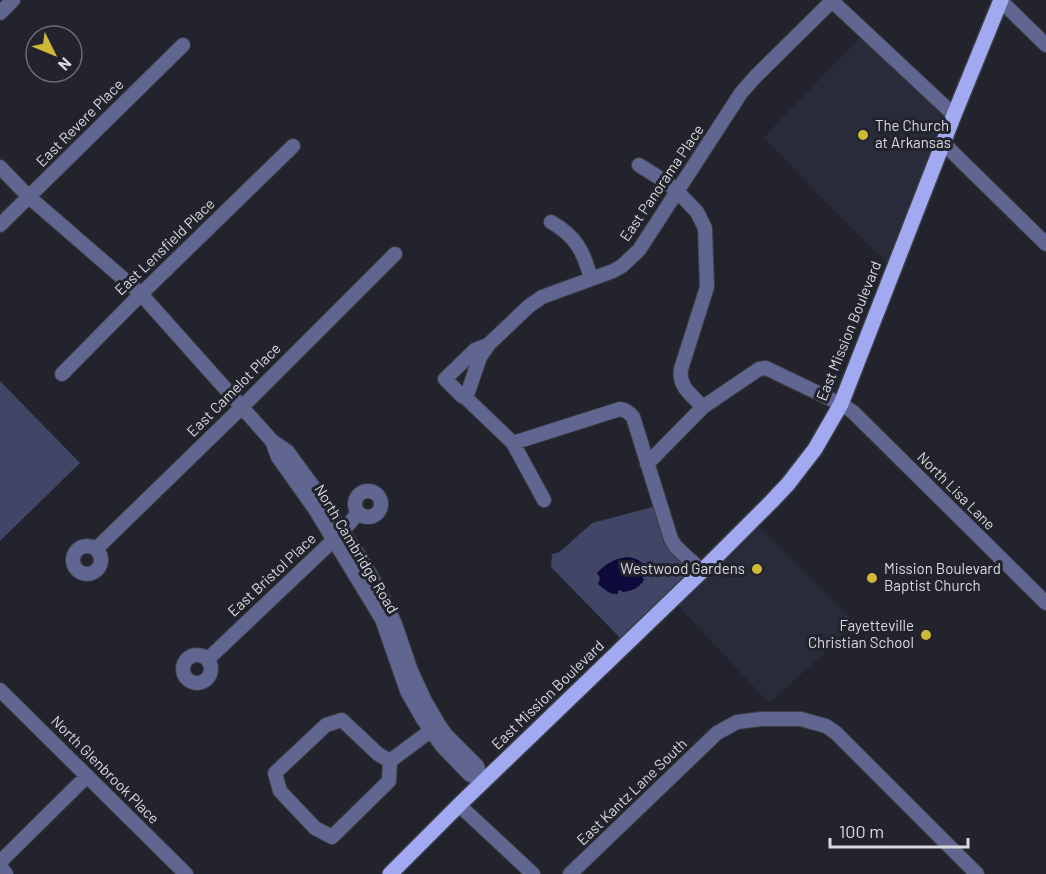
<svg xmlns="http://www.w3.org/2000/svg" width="1046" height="874" font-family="Barlow,sans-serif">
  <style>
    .built { fill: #292b3a }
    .green { fill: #414566 }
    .water { fill: #0f0a3c }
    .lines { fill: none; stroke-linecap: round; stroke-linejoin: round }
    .minor-casing { stroke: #3c3d45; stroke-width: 16 }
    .major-casing { stroke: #3c3d45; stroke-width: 18 }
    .minor { stroke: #616691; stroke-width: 14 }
    .major { stroke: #a1a9f1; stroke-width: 15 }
    .poi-dot { fill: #cfb837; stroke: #22232c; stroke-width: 2 }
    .labels { text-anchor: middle; stroke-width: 6; stroke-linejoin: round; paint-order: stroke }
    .street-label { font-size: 15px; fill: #d9dae0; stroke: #22232c }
    .poi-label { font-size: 15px; fill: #d9dae0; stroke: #22232c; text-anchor: start }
  </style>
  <rect width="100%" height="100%" fill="#22232c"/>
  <path class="built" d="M865,32L954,115L894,270L763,138Z
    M753,520L857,624L769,703L672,599Z"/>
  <path class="green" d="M0,381L80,463L0,541Z
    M660,505L671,539L702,571L626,644L551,567L552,554L557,553L562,550L592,523Z"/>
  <path class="water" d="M626,557C636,557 644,562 647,572L642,576L644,580C639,588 633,591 623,592L620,590L618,591V594C610,595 604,589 598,584L600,578L597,573C605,564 614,559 626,557Z"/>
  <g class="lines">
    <defs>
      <path id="minor" d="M831,0L954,115
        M1001,1L1046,45
        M0,13L13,0
        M943,143L1046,244
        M639,165L666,182L677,191L697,212L705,228L707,287L681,369C678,387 692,395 703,407
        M0,167L29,197L141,294L272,441L287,451L314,488L363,562L380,592L395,624L411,671L425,701L439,725L446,735L477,766L483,782
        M551,222C576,236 584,252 591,279
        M0,225L183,45
        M485,346L475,350L445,379L462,396L466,398L513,443L544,500
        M62,374L141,294L293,146
        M466,398L480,357L489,344L529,306L542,297L613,271L622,266L639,250L741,93L755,77L832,1
        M272,441L278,457L315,509L382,619L407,691L423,719L442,746L469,774L483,782
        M513,443L620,409C626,410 629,412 633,417L671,539L676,547L702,571
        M647,464L703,407L759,369L766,368L841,404L853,412L1046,603
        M355 504a13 13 0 1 1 26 0a13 13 0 1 1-26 0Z
        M73 560a14 14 0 1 1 28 0a14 14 0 1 1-28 0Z
        M96,549L242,407L395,254
        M183 669a14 14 0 1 1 28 0a14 14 0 1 1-28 0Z
        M208,659L342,532L358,513
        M0,690L186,874
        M342,720L378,754L390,761L389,781L332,837L315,828L280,791L275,773L326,725Z
        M390,761L437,726
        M459,805L533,874
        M0,862L87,776
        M0,866L6,874
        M570,874L717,733L737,722L761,719H801L826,726L836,733L977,874"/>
      <path id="major" d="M390,874L459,805L702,571L771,502L788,484L815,449L841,404L954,115L1001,0"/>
    </defs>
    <use href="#minor" class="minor-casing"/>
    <use href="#major" class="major-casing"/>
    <use href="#minor" class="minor"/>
    <use href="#major" class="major"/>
  </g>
  <g class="poi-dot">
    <circle cx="863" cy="135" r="6"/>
    <circle cx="757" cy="569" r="6"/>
    <circle cx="872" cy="578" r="6"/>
    <circle cx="926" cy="635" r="6"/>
  </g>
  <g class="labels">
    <g class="street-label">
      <text transform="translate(80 123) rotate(-45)" y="5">East Revere Place</text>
      <text transform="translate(662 183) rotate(-56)" y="5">East Panorama Place</text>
      <text transform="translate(165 247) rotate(-44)" y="5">East Lensfield Place</text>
      <text transform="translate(849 331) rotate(-68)" y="5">East Mission Boulevard</text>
      <text transform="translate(234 390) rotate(-45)" y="5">East Camelot Place</text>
      <text transform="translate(956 491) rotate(45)" y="5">North Lisa Lane</text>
      <text transform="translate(356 549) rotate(59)" y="5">North Cambridge Road</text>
      <text transform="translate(272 575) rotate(-43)" y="5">East Bristol Place</text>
      <text transform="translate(548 695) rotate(-44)" y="5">East Mission Boulevard</text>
      <text transform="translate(105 770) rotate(45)" y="5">North Glenbrook Place</text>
      <text transform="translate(632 792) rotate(-44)" y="5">East Kantz Lane South</text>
    </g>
    <g class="poi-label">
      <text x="875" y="131">The Church<tspan x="875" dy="17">at Arkansas</tspan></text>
      <text x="745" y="574" text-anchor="end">Westwood Gardens</text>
      <text x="884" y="574">Mission Boulevard<tspan x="884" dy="17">Baptist Church</tspan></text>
      <text x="914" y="631" text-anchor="end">Fayetteville<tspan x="914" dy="17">Christian School</tspan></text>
    </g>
  </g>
  <g transform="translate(54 54) rotate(133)"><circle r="28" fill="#22232c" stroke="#6b6c74" stroke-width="1.5"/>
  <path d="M0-4.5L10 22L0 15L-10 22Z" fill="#cfb837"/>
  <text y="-9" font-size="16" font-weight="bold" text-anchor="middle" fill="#d9dae0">N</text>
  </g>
  <path d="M830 838v9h138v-9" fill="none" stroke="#d9dae0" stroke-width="3"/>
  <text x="839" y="838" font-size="18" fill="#d9dae0" stroke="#22232c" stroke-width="4.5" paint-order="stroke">100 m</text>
</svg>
